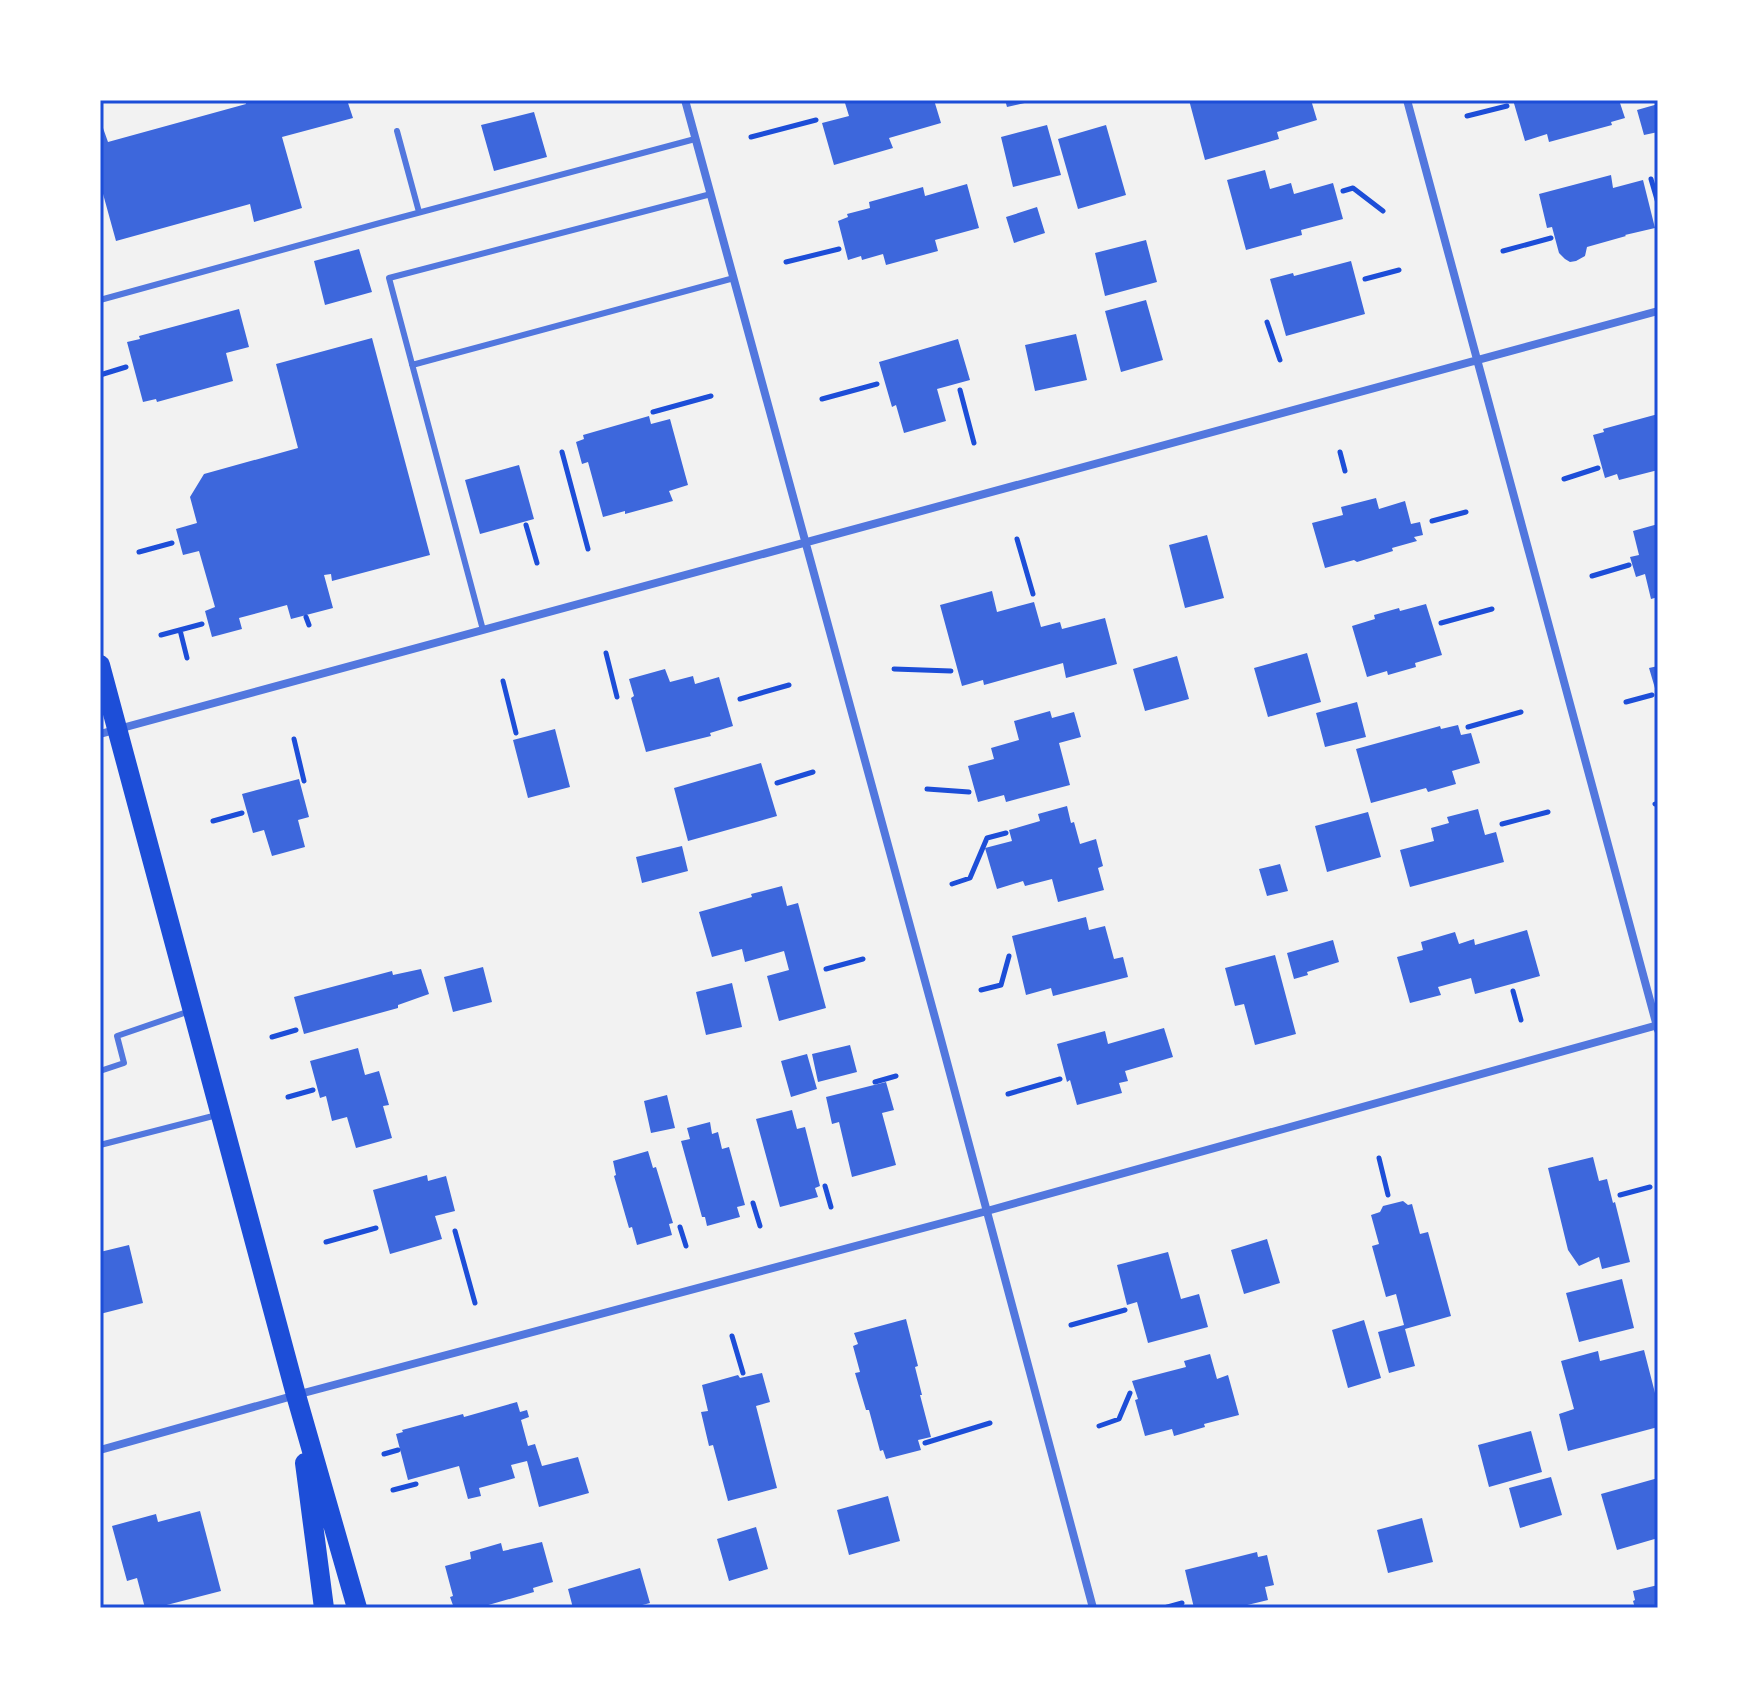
<svg xmlns="http://www.w3.org/2000/svg" width="1758" height="1708" font-family="'Open Sans',sans-serif">
  <style>
    .building { fill: #3d67dc }
    .lines { fill: none; stroke-linecap: round; stroke-linejoin: round }
    .path { stroke: #1d4ed8; stroke-width: 5 }
    .service { stroke: #5277de; stroke-width: 6 }
    .minor { stroke: #5277de; stroke-width: 8 }
    .primary { stroke: #1d4ed8; stroke-width: 20 }
    .neatline { fill: none; stroke: #1d4ed8; stroke-width: 3 }
  </style>
  <rect width="100%" height="100%" fill="#f2f2f2"/>
  <path class="building" d="M245,100H347L353,118L282,137L302,208L254,222L250,204L116,241L100,183V129L103,128L108,142L246,104Z
    M855,100H934L941,123L889,138L893,148L834,165L822,123L849,116L845,103Z
    M1005,100H1033V101L1007,107Z
    M1189,100H1311L1317,120L1277,132L1279,139L1205,160Z
    M1513,100H1619L1625,118L1611,122L1612,125L1549,142L1547,134L1525,141Z
    M1658,104V132L1644,135L1637,110Z
    M534,112L547,157L494,171L481,125Z
    M1047,125L1061,175L1013,187L1001,137Z
    M1106,125L1126,195L1078,209L1058,139Z
    M1265,170L1270,189L1291,183L1294,194L1333,183L1343,219L1301,230L1302,235L1246,250L1227,180Z
    M1611,175L1613,188L1643,180L1655,228L1625,235L1626,236L1587,247L1585,256L1576,261L1570,262L1565,259L1559,253L1552,227L1547,228L1539,194Z
    M967,184L979,228L935,240L938,251L886,265L883,254L862,260L861,256L848,260L838,221L848,217L847,214L870,208L869,202L923,187L925,196Z
    M1037,207L1045,233L1014,243L1006,217Z
    M1146,240L1157,282L1105,296L1095,253Z
    M359,249L372,292L325,305L314,261Z
    M1351,261L1365,314L1286,336L1270,279L1293,273L1294,276Z
    M1146,300L1163,360L1121,372L1105,311Z
    M239,309L249,347L226,353L233,381L157,402L156,399L143,402L127,342L140,339L139,336Z
    M1076,334L1087,380L1035,391L1025,345Z
    M372,338L430,555L332,581L331,574L324,575L333,608L291,619L287,605L239,618L242,629L212,637L205,611L215,607L199,551L183,555L176,529L197,523L190,497L204,474L298,448L276,364Z
    M958,339L970,380L937,389L946,421L904,433L896,405L892,407L879,362Z
    M1658,414V470L1619,480L1617,474L1605,478L1593,435L1604,432L1603,429Z
    M649,416L651,424L670,419L688,485L669,491L673,501L625,514V511L603,517L588,462L582,464L576,442L584,439L583,435Z
    M519,465L534,519L480,534L465,480Z
    M1376,498L1379,509L1405,501L1411,524L1420,522L1423,535L1414,537L1417,541L1392,548L1393,551L1357,562L1354,560L1325,568L1312,523L1343,515L1341,507Z
    M1658,524V597L1651,599L1645,574L1636,577L1630,557L1639,555L1633,531Z
    M1207,535L1224,598L1185,608L1169,545Z
    M992,591L997,612L1034,602L1041,627L1060,622L1062,629L1105,618L1117,664L1066,678L1063,663L984,685L983,680L962,686L940,605Z
    M1426,604L1442,655L1415,663L1416,667L1388,675L1387,671L1367,677L1352,626L1375,619L1374,615L1399,608L1400,611Z
    M1307,653L1321,702L1268,717L1254,668Z
    M1177,656L1189,699L1145,711L1133,669Z
    M1658,666V695H1657L1649,668Z
    M665,669L670,682L693,676L695,684L719,677L733,726L710,733L711,736L646,752L631,698L634,696L629,679Z
    M1357,702L1366,737L1325,747L1316,713Z
    M1050,711L1052,718L1074,712L1081,737L1059,743L1070,785L1006,802L1004,795L978,802L968,766L994,759L991,748L1019,740L1014,721Z
    M1458,725L1461,735L1471,733L1480,763L1452,771L1456,784L1428,792L1426,788L1371,803L1356,749L1440,726L1441,729Z
    M555,729L570,787L528,798L513,740Z
    M761,763L777,816L688,841L674,788Z
    M299,779L309,817L298,820L305,847L272,856L264,830L253,833L242,794Z
    M1067,806L1071,823L1074,822L1080,844L1096,839L1103,866L1098,868L1104,890L1058,902L1052,879L1025,886L1023,881L997,889L985,848L1012,841L1009,830L1040,821L1038,814Z
    M1478,809L1485,835L1496,832L1504,862L1410,887L1400,850L1434,841L1431,828L1449,823L1447,817Z
    M1368,812L1381,857L1327,872L1315,826Z
    M682,846L688,871L642,883L636,857Z
    M1280,864L1288,891L1267,896L1259,869Z
    M782,886L787,906L798,903L826,1008L779,1021L767,976L789,970L784,951L745,962L742,949L712,957L699,912L752,897L751,894Z
    M1086,917L1089,930L1105,926L1114,959L1123,957L1128,977L1053,996L1051,988L1026,995L1012,936Z
    M1527,930L1540,976L1475,994L1471,978L1438,987L1441,995L1410,1003L1397,957L1423,950L1421,942L1455,932L1459,944L1474,939L1475,945Z
    M1333,940L1339,962L1307,972L1308,975L1294,979L1287,953Z
    M1275,955L1296,1034L1255,1045L1244,1004L1235,1006L1225,968Z
    M483,967L492,1002L453,1012L444,977Z
    M421,969L429,994L398,1005V1008L304,1034L294,997L392,971L393,975Z
    M732,983L742,1027L706,1035L696,992Z
    M1164,1028L1173,1057L1125,1071L1128,1081L1119,1083L1122,1093L1077,1105L1070,1080L1067,1082L1057,1044L1105,1031L1108,1044Z
    M850,1045L857,1072L818,1082L812,1054Z
    M358,1048L365,1075L379,1071L389,1105L383,1106L392,1138L356,1148L347,1117L332,1121L326,1096L320,1098L310,1061Z
    M807,1054L817,1089L791,1097L781,1061Z
    M886,1082L894,1110L882,1113L896,1165L852,1177L839,1122L832,1124L826,1097Z
    M667,1095L675,1128L651,1133L644,1101Z
    M792,1110L797,1129L805,1127L820,1186L815,1188L818,1197L780,1207L756,1119Z
    M710,1122L712,1134L718,1132L722,1149L729,1147L745,1205L737,1207L740,1217L707,1226L705,1217H702L681,1141L690,1139L687,1128Z
    M648,1151L653,1168L656,1167L673,1223L669,1224L672,1235L637,1245L632,1227L629,1228L614,1176L616,1175L613,1161Z
    M1593,1157L1599,1181L1607,1179L1613,1203L1615,1202L1630,1262L1602,1269L1599,1257L1579,1266L1568,1250L1548,1168Z
    M427,1175L428,1181L446,1176L455,1211L435,1216L442,1239L390,1254L373,1190Z
    M1403,1201L1408,1205L1412,1204L1420,1234L1428,1232L1451,1316L1405,1329L1415,1366L1389,1373L1378,1332L1404,1325L1396,1294L1386,1297L1372,1246L1379,1244L1371,1215L1380,1212L1383,1206Z
    M1267,1239L1280,1283L1244,1294L1231,1250Z
    M129,1245L143,1303L100,1314V1252Z
    M1168,1252L1181,1299L1199,1294L1208,1327L1148,1343L1137,1302L1127,1305L1117,1265Z
    M1622,1279L1634,1328L1579,1342L1566,1293Z
    M906,1319L918,1366L915,1367L922,1395H920L931,1437L918,1440L921,1450L886,1459L883,1450L880,1451L869,1410H866L855,1373L860,1372L853,1346L858,1344L854,1333Z
    M1364,1320L1381,1378L1348,1388L1332,1330Z
    M1644,1350L1655,1393L1658,1392V1427L1568,1451L1559,1414L1574,1409L1561,1361L1598,1351L1600,1361Z
    M1210,1354L1217,1379L1228,1375L1239,1415L1204,1424L1205,1427L1174,1436L1172,1429L1145,1436L1135,1400L1138,1399L1132,1381L1186,1367L1184,1361Z
    M762,1373L770,1402L756,1406L777,1488L728,1501L713,1445L709,1446L701,1412L708,1411L702,1385L738,1375L740,1378Z
    M517,1402L520,1412L527,1410L529,1417L521,1420L528,1446L535,1444L542,1466L578,1457L589,1493L539,1507L527,1461L511,1465L515,1478L479,1488L481,1496L468,1499L459,1466L408,1480L396,1434L403,1432L402,1430L463,1414L464,1417Z
    M1531,1431L1542,1472L1489,1487L1478,1445Z
    M1551,1477L1562,1515L1520,1528L1509,1488Z
    M1658,1478V1538L1617,1550L1601,1494Z
    M888,1496L900,1541L849,1555L837,1510Z
    M200,1511L221,1591L155,1608H145L137,1578L127,1581L112,1526L156,1514L158,1522Z
    M1422,1518L1433,1562L1388,1573L1377,1530Z
    M756,1527L768,1569L729,1581L717,1539Z
    M542,1542L553,1582L533,1588L534,1592L478,1608H454L450,1597L453,1596L445,1566L471,1559L470,1552L501,1543L503,1551Z
    M1257,1552L1258,1557L1267,1555L1274,1585L1265,1587L1268,1600L1235,1608H1194L1185,1570Z
    M640,1568L650,1603L631,1608H573L568,1589Z
    M1658,1585V1608H1635L1633,1601L1635,1600L1633,1591Z"/>
  <g class="lines">
    <path class="path" d="M1467,116L1507,106
      M751,137L816,120
      M1651,179L1658,203
      M1343,191L1353,188L1383,211
      M1503,251L1551,238
      M786,262L839,249
      M1365,279L1399,270
      M1267,322L1280,360
      M100,375L126,367
      M960,390L974,443
      M822,399L877,384
      M653,412L711,396
      M562,452L588,549
      M1340,452L1345,471
      M1564,479L1598,468
      M1432,521L1466,512
      M526,525L537,563
      M1017,539L1033,594
      M139,552L172,543
      M1592,576L1629,565
      M306,617L309,625
      M1441,623L1492,609
      M180,630L187,658
      M161,635L202,624
      M606,653L617,697
      M894,669L951,671
      M503,681L516,733
      M740,699L789,685
      M1626,702L1652,695
      M1468,727L1521,712
      M294,739L304,781
      M777,783L813,772
      M927,789L969,792
      M1655,804L1658,803
      M213,821L242,813
      M1502,824L1548,812
      M952,884L970,878L987,838L1006,833
      M826,969L863,959
      M981,990L1001,985L1009,956
      M1513,991L1521,1020
      M272,1037L296,1030
      M875,1082L896,1076
      M1008,1094L1060,1079
      M288,1097L313,1090
      M1379,1158L1388,1195
      M825,1186L831,1207
      M1620,1195L1650,1187
      M753,1203L760,1226
      M680,1227L686,1246
      M455,1231L475,1303
      M326,1242L376,1228
      M1071,1325L1125,1310
      M732,1336L743,1373
      M1099,1426L1119,1419L1130,1393
      M925,1443L990,1423
      M384,1454L398,1450
      M393,1490L416,1484
      M1164,1608L1182,1603"/>
    <path class="service" d="M397,131L419,212
      M100,300L380,223L695,139
      M412,365L734,278
      M483,630L389,278L711,194
      M100,1071L124,1063L117,1036L187,1012
      M100,1145L217,1115"/>
    <path class="minor" d="M685,100L940,1036L1093,1608
      M1407,100L1658,1030
      M100,734L1658,311
      M100,1450L296,1395L987,1211L1658,1025"/>
    <path class="primary" d="M100,665L296,1395L357,1608
      M305,1463L324,1608"/>
  </g>
  <rect width="1758" height="1708" fill="none" stroke="#ffffff" stroke-width="204"/>
  <rect x="102" y="102" width="1554" height="1504" class="neatline"/>
</svg>
